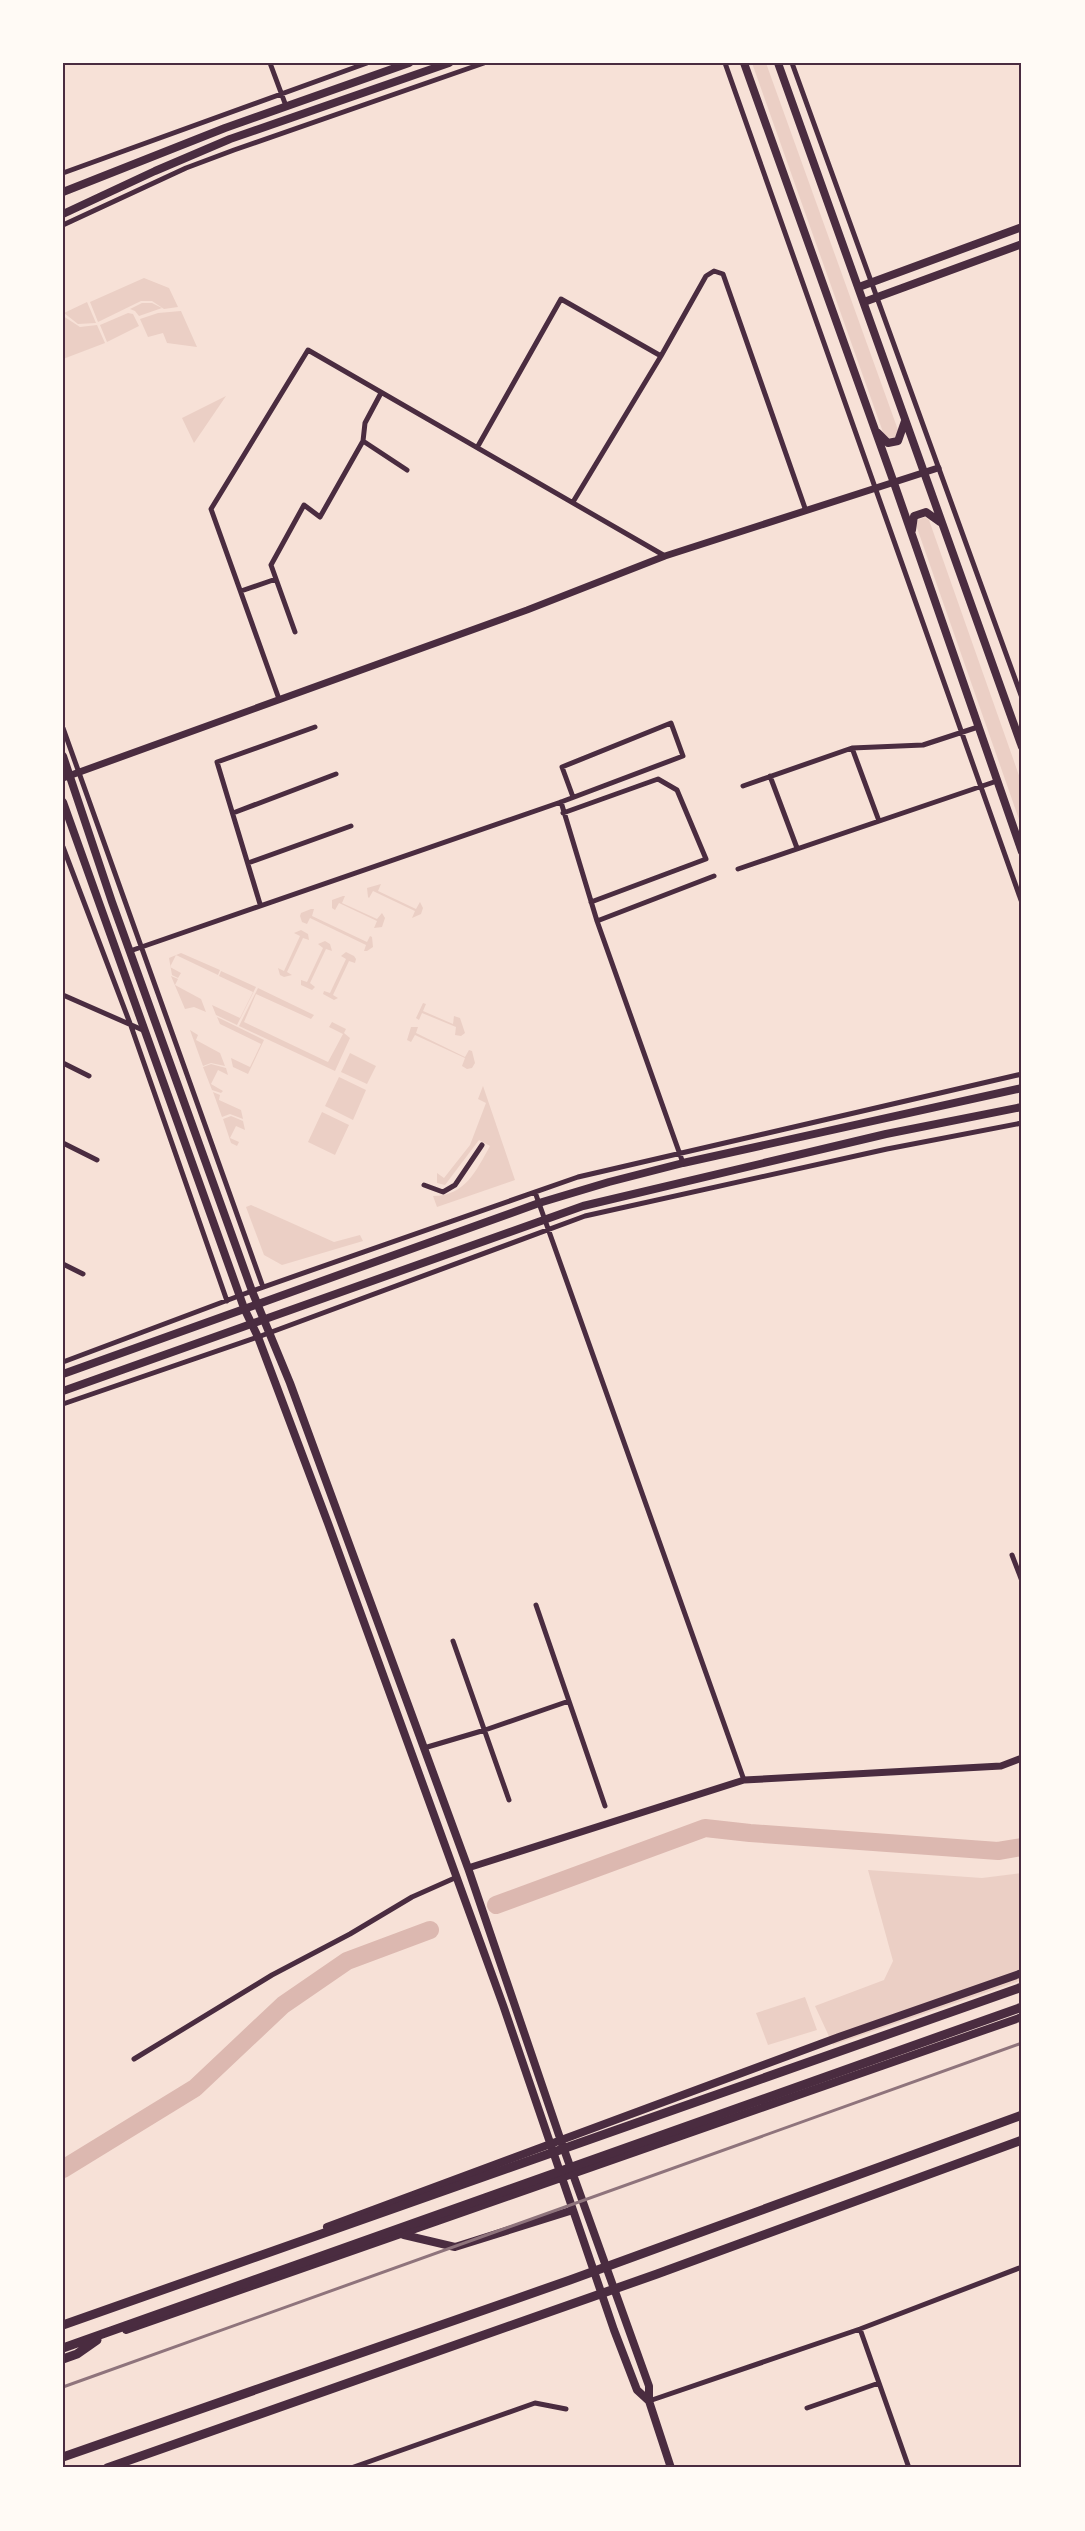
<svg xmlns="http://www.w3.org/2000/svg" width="1085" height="2531" font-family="'PT Sans',sans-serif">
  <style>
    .green { fill: #ebcfc5 }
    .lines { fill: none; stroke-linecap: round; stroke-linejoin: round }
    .river { stroke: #dcb8b0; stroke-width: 18 }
    .minor { stroke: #4a2c40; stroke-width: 5 }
    .tertiary { stroke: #4a2c40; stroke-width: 7 }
    .secondary { stroke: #4a2c40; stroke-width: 8 }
    .primary { stroke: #4a2c40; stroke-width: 8 }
    .trunk { stroke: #4a2c40; stroke-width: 9 }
    .motorway { stroke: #4a2c40; stroke-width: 9 }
    .rail { stroke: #8f747c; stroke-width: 3 }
    .neatline { fill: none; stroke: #4a2c40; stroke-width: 2 }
  </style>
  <rect width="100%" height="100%" fill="#f7e1d7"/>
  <path class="green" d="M752,63H766L898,430L895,437L889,438L884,435Z
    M144,278L169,288L178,307L164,309L152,301H141L98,322L90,302Z
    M87,302L96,323L78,324L64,313Z
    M142,303H152L162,308L139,316L135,311L130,309Z
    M181,311L197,347L167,343L163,333L148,337L140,319L158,313Z
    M128,313L133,314L139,326L107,342L100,325Z
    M63,316L80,327L97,325L105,343L63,359Z
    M226,396L194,443L182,418Z
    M925,517L929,520L1022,784V828L916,525L918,520Z
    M381,884L378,891L416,909L420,902L423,908L421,914L412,918L415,911L373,891L369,898L368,897L367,888Z
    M343,896H345L342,903L377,919L382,913L385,918L382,927L374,928L377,921L339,903L335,910L332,908V900Z
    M311,909H314L312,916L367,942L370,936L372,937L373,947L367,951H364L366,945L310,918L307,924L302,922L300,916L301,913Z
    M301,930L308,934L309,940L303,938L287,972L292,975L284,977L280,975L278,968L284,971L300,936L294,933Z
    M325,941L330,944L332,951L326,949L310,983L315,987L312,990L301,985V980L307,982L323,948L318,944Z
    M346,952L354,956L356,959L355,963L349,961L333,995L338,998L334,1000L323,994L324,991L330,993L346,959L341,956Z
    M181,953L220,970L218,975L176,955L170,967L181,973L178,978L172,975L169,958Z
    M221,971L256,987L237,1025L216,1015L212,1005L240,1018L253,992L219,976Z
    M171,976L178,979L175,985L201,999L206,1012L194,1007L185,1009Z
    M258,988L314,1015L311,1019L256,994L244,1022L328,1062L343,1034L329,1027L332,1022L346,1029L344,1033L350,1038L335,1071L239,1026Z
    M423,1003L426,1004L423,1011L453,1024L454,1016L460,1018L465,1033L461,1036L455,1035L456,1027L422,1013L419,1020L416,1018Z
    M217,1017L264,1040L248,1074L233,1067L231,1058L250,1067L261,1044L220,1024Z
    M411,1027H418L416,1033L465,1057L469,1050L472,1051L475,1063L472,1068L467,1069L462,1066L465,1058L415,1035L411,1042L407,1040Z
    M190,1030L198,1035L196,1040L220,1053L225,1066L211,1063L203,1066Z
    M350,1053L376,1066L367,1084L341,1072Z
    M211,1064L226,1068L228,1075L218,1070L211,1084L223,1091L221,1093L212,1090L203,1067Z
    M339,1077L366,1090L353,1120L325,1106Z
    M483,1086L515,1180L437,1207L433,1196C465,1196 476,1171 490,1146L479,1140L445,1185L437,1183V1173L444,1178L470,1145L486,1103L478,1099Z
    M213,1092L220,1095L219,1100L241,1110L243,1119L230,1114L222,1117Z
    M322,1112L349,1125L335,1155L308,1142Z
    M231,1116L243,1121L245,1130L236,1126L230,1138L239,1142L237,1146L231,1143L223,1119Z
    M251,1205L334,1242L360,1235L363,1241L282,1265L264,1255L246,1207Z
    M868,1870L982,1878L1022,1873V1980L833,2045L815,2006L884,1980L893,1961Z
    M805,1997L817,2030L768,2045L756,2013Z"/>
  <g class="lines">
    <path class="river" d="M496,1905L705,1828L750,1833L998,1851L1022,1847
      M63,2169L195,2088L283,2005L347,1961L430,1930"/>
    <path class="minor" d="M270,63L286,106
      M725,63L1022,903
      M792,63L1022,698
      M63,173L367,63
      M63,225L186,168L234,150L484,63
      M661,356L706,276L714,271L723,274L806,511
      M363,441L407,470
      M478,446L561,299L661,356L573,502
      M241,591L276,579
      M295,632L271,565L304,505L320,517L363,441L365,423L381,393
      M279,699L211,509L308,350L665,556
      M63,728L263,1287
      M852,748L879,821
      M770,776L797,848
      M743,786L852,748L923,745L978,727
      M561,802L597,921L683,1163
      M233,813L336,774
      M563,813L658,779L677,790L706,859L591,902
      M63,847L131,1026L227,1301
      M248,863L351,826
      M738,869L997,781
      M260,904L217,762L315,727
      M597,921L714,876
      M130,951L561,802L683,756L671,723L562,767L573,797
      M63,995L145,1031
      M63,1063L89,1076
      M63,1143L97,1160
      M424,1185L443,1192L455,1185L482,1145
      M535,1192L744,1780
      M63,1264L83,1274
      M63,1362L252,1291L578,1177L1022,1074
      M63,1404L258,1337L585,1216L887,1149L1022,1123
      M1012,1555L1022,1581
      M536,1605L605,1806
      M453,1641L509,1800
      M424,1748L485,1730L569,1701
      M134,2059L272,1975L350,1934L412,1897L457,1877
      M860,2329L909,2468
      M649,2401L860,2329L1022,2267
      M807,2408L879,2383
      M351,2468L535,2403L566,2409"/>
    <path class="tertiary" d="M63,778L527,610L665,556L938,468
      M468,1868L744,1780L1001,1766L1022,1758"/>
    <path class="secondary" d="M859,287L1022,227
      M864,302L1022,244
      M63,756L112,902L252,1291L290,1383L468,1868L561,2141L649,2386V2401L671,2468
      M63,802L244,1308L258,1337L329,1526L503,2005L614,2330L637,2390L649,2401
      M327,2227L839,2037L1022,1973
      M404,2235L455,2247L573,2210
      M126,2330L1022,2017"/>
    <path class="primary" d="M744,63L894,483L1022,852
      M778,63L1022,747
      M63,192L225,128L409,63
      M63,214L155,171L230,139L449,63
      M878,433L888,443L898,441L905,421
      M912,530L914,516L926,512L940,522
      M63,1374L539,1203L609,1182L683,1163L1022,1088
      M63,1391L583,1206L886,1134L1022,1107"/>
    <path class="trunk" d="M63,2325L1022,1987
      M63,2348L1022,2007
      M63,2359L77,2354L97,2340"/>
    <path class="motorway" d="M63,2457L570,2280L1022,2115
      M107,2468L657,2274L1022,2140"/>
    <path class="rail" d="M63,2387L1022,2043"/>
  </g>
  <rect width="1085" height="2531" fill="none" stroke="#fffaf5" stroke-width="129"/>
  <rect x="64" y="64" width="956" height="2402" class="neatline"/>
</svg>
